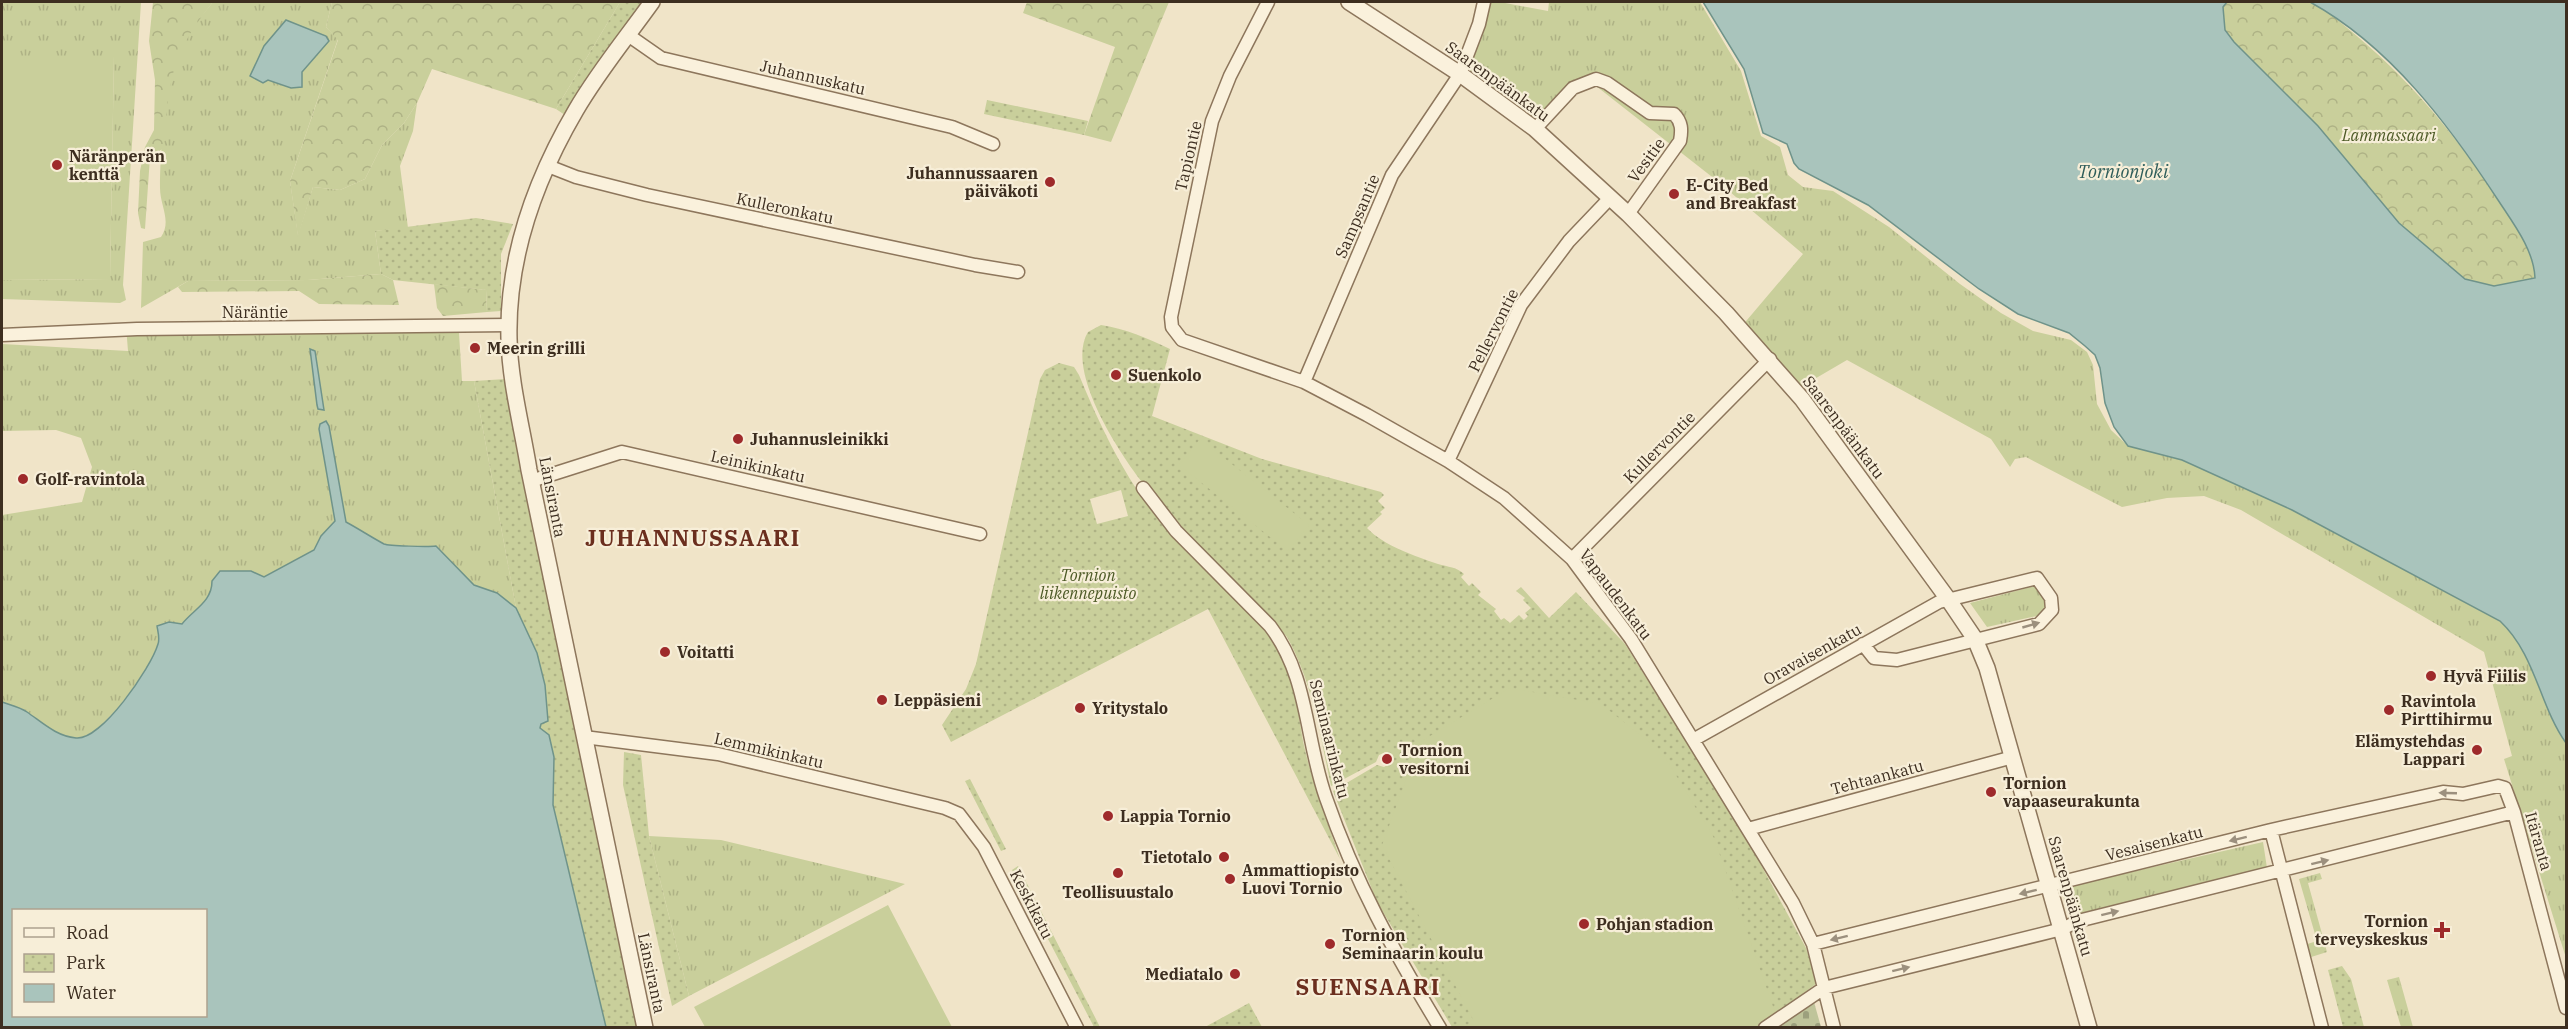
<svg xmlns="http://www.w3.org/2000/svg" width="2568" height="1029" font-family="'IBM Plex Serif',serif">
  <style>
    .grass { fill: url(#grass-tufts) }
    .forest { fill: url(#forest-crowns) }
    .cemetery { fill: url(#cemetery-stones) }
    .park { fill: url(#park-dots); fill-rule: evenodd }
    .pitch { fill: #c9cf9b }
    .water { fill: #a9c4bc; stroke: #6f938a; stroke-width: 1.5; fill-rule: evenodd }
    .lines { fill: none; stroke-linecap: round; stroke-linejoin: round }
    .minor-casing { stroke: #8d765c; stroke-width: 15 }
    .tertiary-casing { stroke: #8d765c; stroke-width: 18 }
    .minor { stroke: #faf1dc; stroke-width: 12 }
    .tertiary { stroke: #faf1dc; stroke-width: 15 }
    .oneway { fill: #9c907e }
    .poi-dot { fill: #9e2a2b; stroke: #f7eed8; stroke-width: 2 }
    .labels { text-anchor: middle; stroke-width: 4.5; stroke-linejoin: round; paint-order: stroke }
    .street-label { font-size: 16px; fill: #3d2e20; stroke: #f7eed8 }
    .park-label { font-size: 16px; font-style: italic; fill: #4d5a26; stroke: #f7eed8 }
    .poi-label { font-size: 16px; font-weight: bold; fill: #3d2e20; stroke: #f7eed8; text-anchor: start }
    .water-label { font-size: 18px; font-style: italic; fill: #2f5d5a; stroke: #f7eed8 }
    .district-label { font-size: 22px; font-weight: bold; letter-spacing: 1.5px; fill: #6b2e1e; stroke: #f7eed8 }
  </style>
  <defs>
    <pattern id="grass-tufts" width="24" height="20" patternUnits="userSpaceOnUse" patternTransform="scale(1.5)"><rect width="24" height="20" fill="#c9cf9b"/><path d="M3 7l-1-3M5 7V3M7 7l1-3M15 17l-1-3M17 17v-4M19 17l1-3" fill="none" stroke="#aeb285"/></pattern>
    <pattern id="forest-crowns" width="20" height="18" patternUnits="userSpaceOnUse" patternTransform="scale(1.5)"><rect width="20" height="18" fill="#c9cf9b"/><path d="M2 6a3 3 0 1 1 6 0M12 15a3 3 0 1 1 6 0" fill="none" stroke="#aeb285"/></pattern>
    <pattern id="cemetery-stones" width="16" height="16" patternUnits="userSpaceOnUse" patternTransform="scale(1.5)"><rect width="16" height="16" fill="#bfc49a"/><path d="M2 7V4a2 2 0 0 1 4 0v3zM10 15v-3a2 2 0 0 1 4 0v3z" fill="#9ca07d"/></pattern>
    <pattern id="park-dots" width="8" height="8" patternUnits="userSpaceOnUse" patternTransform="scale(1.5)"><rect width="8" height="8" fill="#c9cf9b"/><path d="M2 2h.1M6 6h.1" fill="none" stroke="#aeb285" stroke-width="1.8" stroke-linecap="round"/></pattern>
  </defs>
  <rect width="100%" height="100%" fill="#f0e4c8"/>
  <path class="grass" d="M2,2H141L123,285L126,300L120,303L2,299V280L110,279L114,57L2,56Z
    M213,2H332L326,27L338,39L290,181L298,235L313,187L340,190L365,179L382,145L404,123L417,103L413,131L400,166L408,228L375,231L381,274L308,280L188,281L141,308L143,242L161,237C172,221 160,206 160,188C160,151 165,91 177,55C184,35 200,18 213,2Z
    M1480,2H1500L1548,11L1549,2H1700L1741,71L1761,136L1780,147L1788,175L1803,187L1833,191L1889,227L1960,284L2001,313L2033,331L2071,340L2087,352L2093,365L2097,404L2111,430L2128,446L2182,460L2292,510L2500,621C2536,655 2539,705 2566,743V958L2504,759L2512,756L2484,652L2241,510L2204,496L2167,498L2122,507L2026,457L2015,459L2010,467L1991,439L1847,360L1794,391L1736,333L1803,254L1716,180L1596,86L1577,92L1537,136L1455,71L1474,23Z
    M126,326L459,333L462,381H474L516,608L497,593L474,585L436,546C428,547 389,546 384,544C371,537 359,529 346,522L326,421L320,424L319,429L335,522L321,536L314,550L264,578L251,571H220C215,584 210,597 200,607C195,614 188,617 182,624L157,626C158,632 160,639 158,644C150,668 101,741 75,738C55,736 43,723 27,712C20,707 10,705 2,702V515L82,502L92,467L81,438L56,430L2,431V344L128,351Z
    M2035,586L2043,592L2046,605L2041,615L1987,627L1970,603Z
    M649,836L721,840L905,884L689,996Z
    M2263,842L2267,868L2069,916L2061,888Z
    M2320,873L2322,879L2308,883L2327,952L2308,958L2304,945L2317,941L2299,879Z
    M2399,977L2413,1027H2401L2387,980Z"/>
  <path class="forest" d="M153,2H213C170,55 169,81 164,148L150,157L145,229L141,228L138,213L140,171L145,147L154,130L155,80L149,41Z
    M332,2H620L556,109L432,69L417,103L404,123L382,145L365,179L340,190L313,187L298,237L290,181L338,40L326,27Z
    M1027,2H1169L1111,142L1084,135L1115,47L1023,13Z
    M2227,2C2249,2 2289,0 2309,2C2323,5 2336,19 2346,27C2408,77 2456,135 2499,201C2514,224 2534,250 2536,278L2494,286L2465,279L2399,223L2318,126L2234,42L2225,30L2223,7Z
    M381,274L393,280L399,305L319,304L299,291L182,292L178,287L188,281L308,280Z
    M434,284L486,290L487,312L443,316L437,308Z"/>
  <path class="cemetery" d="M1814,1002L1821,1027H1778Z"/>
  <path class="park" d="M620,2H643L565,115L556,109Z
    M987,100L1088,121L1084,135L984,114Z
    M476,218L513,224L501,254V311L487,312L486,290L393,280L381,274L375,231Z
    M1101,325C1127,329 1147,338 1170,349L1152,416L1262,459L1381,492L1384,495L1378,501L1385,508L1380,512L1382,514L1367,528C1384,546 1415,556 1438,564C1448,567 1457,567 1464,574L1461,577L1469,586L1472,583L1481,592L1478,595L1496,609L1494,611L1501,620L1504,618L1510,623L1519,615L1524,620L1528,616L1525,613L1531,608L1523,600L1525,598L1516,591L1521,587L1549,618L1576,592L1625,644L1742,830L1806,948L1817,983L1760,1027H1452L1377,902L1333,791L1377,765L1384,767L1391,763L1393,755L1386,752L1379,755L1376,762L1331,786C1320,734 1313,684 1287,637C1247,587 1196,547 1155,498C1127,466 1063,373 1088,332Z
    M1059,363L1074,367L1079,375C1103,433 1130,489 1172,536C1207,577 1253,605 1281,653C1297,680 1298,719 1305,750C1314,787 1328,823 1340,859L1208,609L951,742L942,725L966,689L976,664L1040,379L1045,370ZM1121,490L1128,516L1097,524L1090,499Z
    M506,379L643,1027H606L553,805L554,757L540,728L537,653L516,608L474,381Z
    M624,752L641,755L649,836L689,996L672,1006L623,785Z
    M970,779L1006,849L1001,851L965,781Z
    M1018,866L1100,1027H1094L1012,870Z
    M2342,966L2351,979L2364,1027H2343L2328,970Z
    M1249,1003L1262,1027H1205Z"/>
  <path class="pitch" d="M2,56H114L110,279L2,280Z
    M1200,439L1309,525L1288,551L1179,465Z
    M1510,688L1601,704L1662,752L1714,838L1776,1015L1760,1028L1477,1027L1382,845L1420,742Z
    M888,905L952,1027H705L694,1007Z"/>
  <path class="water" d="M1703,2H2227L2223,7L2225,30L2234,42L2318,126L2399,223L2465,279L2494,286L2535,278C2534,250 2513,223 2498,200C2449,125 2390,46 2310,2H2566V743C2539,705 2536,655 2500,621L2292,510L2182,460L2128,446L2114,427L2105,403L2100,368L2095,355L2085,346L2069,333L2018,314L1979,289L1868,205L1799,169L1794,163L1787,144L1763,133L1744,69Z
    M286,20L326,36L329,41L302,72V87L291,88L268,80L263,83L250,76L264,46Z
    M310,349L315,351L324,410L318,409L317,405Z
    M326,421L329,426L346,522C359,529 371,537 384,544C389,546 428,547 436,546L474,585L497,593L516,608L537,653L545,685L548,721L541,724L540,728L549,735L554,757L553,805L606,1027H2V702C10,705 20,707 27,712C43,723 56,736 76,738C101,741 151,668 158,644C160,639 158,632 157,626L169,622L182,624C194,609 212,602 212,581L220,571H251L264,577L314,550L321,536L335,521L319,429L320,424ZM206,910V1016H14V910Z"/>
  <g class="lines">
    <defs>
      <path id="minor" d="M1268,2L1230,76L1212,121L1171,317L1172,327L1182,340L1304,382L1367,415L1448,461L1504,498L1572,559L1631,639L1793,903L1813,944L1834,1028
        M628,35L661,58L952,127L993,144
        M1535,129L1573,88L1596,79L1607,83L1650,113L1674,114C1682,122 1682,130 1680,141L1628,214
        M548,166L576,177L647,195L975,265L1018,272
        M2,335L137,329L509,325
        M1304,382L1392,175L1460,74L1479,24L1484,2
        M1448,461L1521,305L1569,241L1610,198
        M531,481L622,452L980,534
        M1143,488L1176,531L1270,626C1309,677 1305,739 1326,798C1355,882 1394,952 1440,1028
        M1572,559L1770,359
        M584,737L718,754L945,808L959,814L984,847L1077,1028
        M1693,740L1939,602L2037,578L2051,598L2052,610L2039,624L1897,660L1874,658L1863,644
        M1748,829L2013,757
        M2271,830L2322,1028
        M1813,944L2271,830L2443,792L2463,794L2498,786L2505,788L2514,812L2566,1008
        M1765,1028L1824,988L2062,929L2078,921L2514,812"/>
      <path id="tertiary" d="M1349,2L1460,74L1535,129L1628,214L1726,313L1802,399L1948,599L1975,639L1987,668L2089,1028
        M645,1028L529,470C522,427 510,382 509,339C507,257 535,180 576,110C598,72 627,37 652,2"/>
    </defs>
    <use href="#minor" class="minor-casing"/>
    <use href="#tertiary" class="tertiary-casing"/>
    <use href="#minor" class="minor"/>
    <use href="#tertiary" class="tertiary"/>
  </g>
  <defs><path id="oneway-solid" d="M-6-.8H1V-3.2L6.5 0L1 3.2V.8H-6Z" transform="scale(1.5)"/></defs>
  <g class="oneway">
    <use href="#oneway-solid" transform="translate(2031 625) rotate(-16)"/>
    <use href="#oneway-solid" transform="translate(2448 793) rotate(-178)"/>
    <use href="#oneway-solid" transform="translate(2238 839) rotate(166)"/>
    <use href="#oneway-solid" transform="translate(2320 862) rotate(-14)"/>
    <use href="#oneway-solid" transform="translate(2028 892) rotate(166)"/>
    <use href="#oneway-solid" transform="translate(2110 913) rotate(-14)"/>
    <use href="#oneway-solid" transform="translate(1839 938) rotate(166)"/>
    <use href="#oneway-solid" transform="translate(1901 969) rotate(-14)"/>
  </g>
  <g class="poi-dot">
    <circle cx="57" cy="165" r="6"/>
    <circle cx="1050" cy="182" r="6"/>
    <circle cx="1674" cy="194" r="6"/>
    <circle cx="475" cy="348" r="6"/>
    <circle cx="1116" cy="375" r="6"/>
    <circle cx="738" cy="439" r="6"/>
    <circle cx="23" cy="479" r="6"/>
    <circle cx="665" cy="652" r="6"/>
    <circle cx="2431" cy="676" r="6"/>
    <circle cx="882" cy="700" r="6"/>
    <circle cx="1080" cy="708" r="6"/>
    <circle cx="2389" cy="710" r="6"/>
    <circle cx="2477" cy="750" r="6"/>
    <circle cx="1387" cy="759" r="6"/>
    <circle cx="1991" cy="792" r="6"/>
    <circle cx="1108" cy="816" r="6"/>
    <circle cx="1224" cy="857" r="6"/>
    <circle cx="1118" cy="873" r="6"/>
    <circle cx="1230" cy="879" r="6"/>
    <circle cx="1584" cy="924" r="6"/>
    <path d="M2439 921h6v6h6v6h-6v6h-6v-6h-6v-6h6z"/>
    <circle cx="1330" cy="944" r="6"/>
    <circle cx="1235" cy="974" r="6"/>
  </g>
  <g class="labels">
    <g class="street-label">
      <text transform="translate(813 77) rotate(13)" y="6">Juhannuskatu</text>
      <text transform="translate(1498 81) rotate(36)" y="6">Saarenpäänkatu</text>
      <text transform="translate(1188 156) rotate(-77)" y="6">Tapiontie</text>
      <text transform="translate(1646 160) rotate(-54)" y="6">Vesitie</text>
      <text transform="translate(785 208) rotate(12)" y="6">Kulleronkatu</text>
      <text transform="translate(1357 216) rotate(-67)" y="6">Sampsantie</text>
      <text x="255" y="318">Näräntie</text>
      <text transform="translate(1493 330) rotate(-63)" y="6">Pellervontie</text>
      <text transform="translate(1844 427) rotate(53)" y="6">Saarenpäänkatu</text>
      <text transform="translate(1659 447) rotate(-45)" y="6">Kullervontie</text>
      <text transform="translate(758 466) rotate(13)" y="6">Leinikinkatu</text>
      <text transform="translate(553 497) rotate(79)" y="6">Länsiranta</text>
      <text transform="translate(1616 594) rotate(53)" y="6">Vapaudenkatu</text>
      <text transform="translate(1812 654) rotate(-29)" y="6">Oravaisenkatu</text>
      <text transform="translate(1330 739) rotate(76)" y="6">Seminaarinkatu</text>
      <text transform="translate(769 750) rotate(13)" y="6">Lemmikinkatu</text>
      <text transform="translate(1877 777) rotate(-15)" y="6">Tehtaankatu</text>
      <text transform="translate(2539 841) rotate(74)" y="6">Itäranta</text>
      <text transform="translate(2154 843) rotate(-14)" y="6">Vesaisenkatu</text>
      <text transform="translate(2071 896) rotate(74)" y="6">Saarenpäänkatu</text>
      <text transform="translate(1032 904) rotate(63)" y="6">Keskikatu</text>
      <text transform="translate(652 973) rotate(78)" y="6">Länsiranta</text>
    </g>
    <g class="park-label">
      <text x="2389" y="141">Lammassaari</text>
      <text x="1088" y="581">Tornion<tspan x="1088" dy="18">liikennepuisto</tspan></text>
    </g>
    <g class="poi-label">
      <text x="69" y="162">Näränperän<tspan x="69" dy="18">kenttä</tspan></text>
      <text x="1038" y="179" text-anchor="end">Juhannussaaren<tspan x="1038" dy="18">päiväkoti</tspan></text>
      <text x="1686" y="191">E-City Bed<tspan x="1686" dy="18">and Breakfast</tspan></text>
      <text x="487" y="354">Meerin grilli</text>
      <text x="1128" y="381">Suenkolo</text>
      <text x="750" y="445">Juhannusleinikki</text>
      <text x="35" y="485">Golf-ravintola</text>
      <text x="677" y="658">Voitatti</text>
      <text x="2443" y="682">Hyvä Fiilis</text>
      <text x="894" y="706">Leppäsieni</text>
      <text x="2401" y="707">Ravintola<tspan x="2401" dy="18">Pirttihirmu</tspan></text>
      <text x="1092" y="714">Yritystalo</text>
      <text x="2465" y="747" text-anchor="end">Elämystehdas<tspan x="2465" dy="18">Lappari</tspan></text>
      <text x="1399" y="756">Tornion<tspan x="1399" dy="18">vesitorni</tspan></text>
      <text x="2003" y="789">Tornion<tspan x="2003" dy="18">vapaaseurakunta</tspan></text>
      <text x="1120" y="822">Lappia Tornio</text>
      <text x="1212" y="863" text-anchor="end">Tietotalo</text>
      <text x="1242" y="876">Ammattiopisto<tspan x="1242" dy="18">Luovi Tornio</tspan></text>
      <text x="1118" y="898" text-anchor="middle">Teollisuustalo</text>
      <text x="2428" y="927" text-anchor="end">Tornion<tspan x="2428" dy="18">terveyskeskus</tspan></text>
      <text x="1596" y="930">Pohjan stadion</text>
      <text x="1342" y="941">Tornion<tspan x="1342" dy="18">Seminaarin koulu</tspan></text>
      <text x="1223" y="980" text-anchor="end">Mediatalo</text>
    </g>
    <g class="water-label">
      <text x="2123" y="178">Tornionjoki</text>
    </g>
    <g class="district-label">
      <text x="693" y="546">JUHANNUSSAARI</text>
      <text x="1368" y="995">SUENSAARI</text>
    </g>
  </g>
  <rect width="2568" height="1029" fill="none" stroke="#3d2e20" stroke-width="6"/>
  <rect x="12" y="909" width="195" height="108" fill="#f7eed8" stroke="#ada18e" stroke-width="1.5"/>
  <rect x="24" y="928" width="30" height="9" fill="#faf1dc" stroke="#ada18e" stroke-width="1.5"/>
  <text x="66" y="939" font-size="18" fill="#3d2e20">Road</text>
  <rect x="24" y="954" width="30" height="18" fill="url(#park-dots)" stroke="#ada18e" stroke-width="1.5"/>
  <text x="66" y="969" font-size="18" fill="#3d2e20">Park</text>
  <rect x="24" y="984" width="30" height="18" fill="#a9c4bc" stroke="#ada18e" stroke-width="1.5"/>
  <text x="66" y="999" font-size="18" fill="#3d2e20">Water</text>
</svg>
